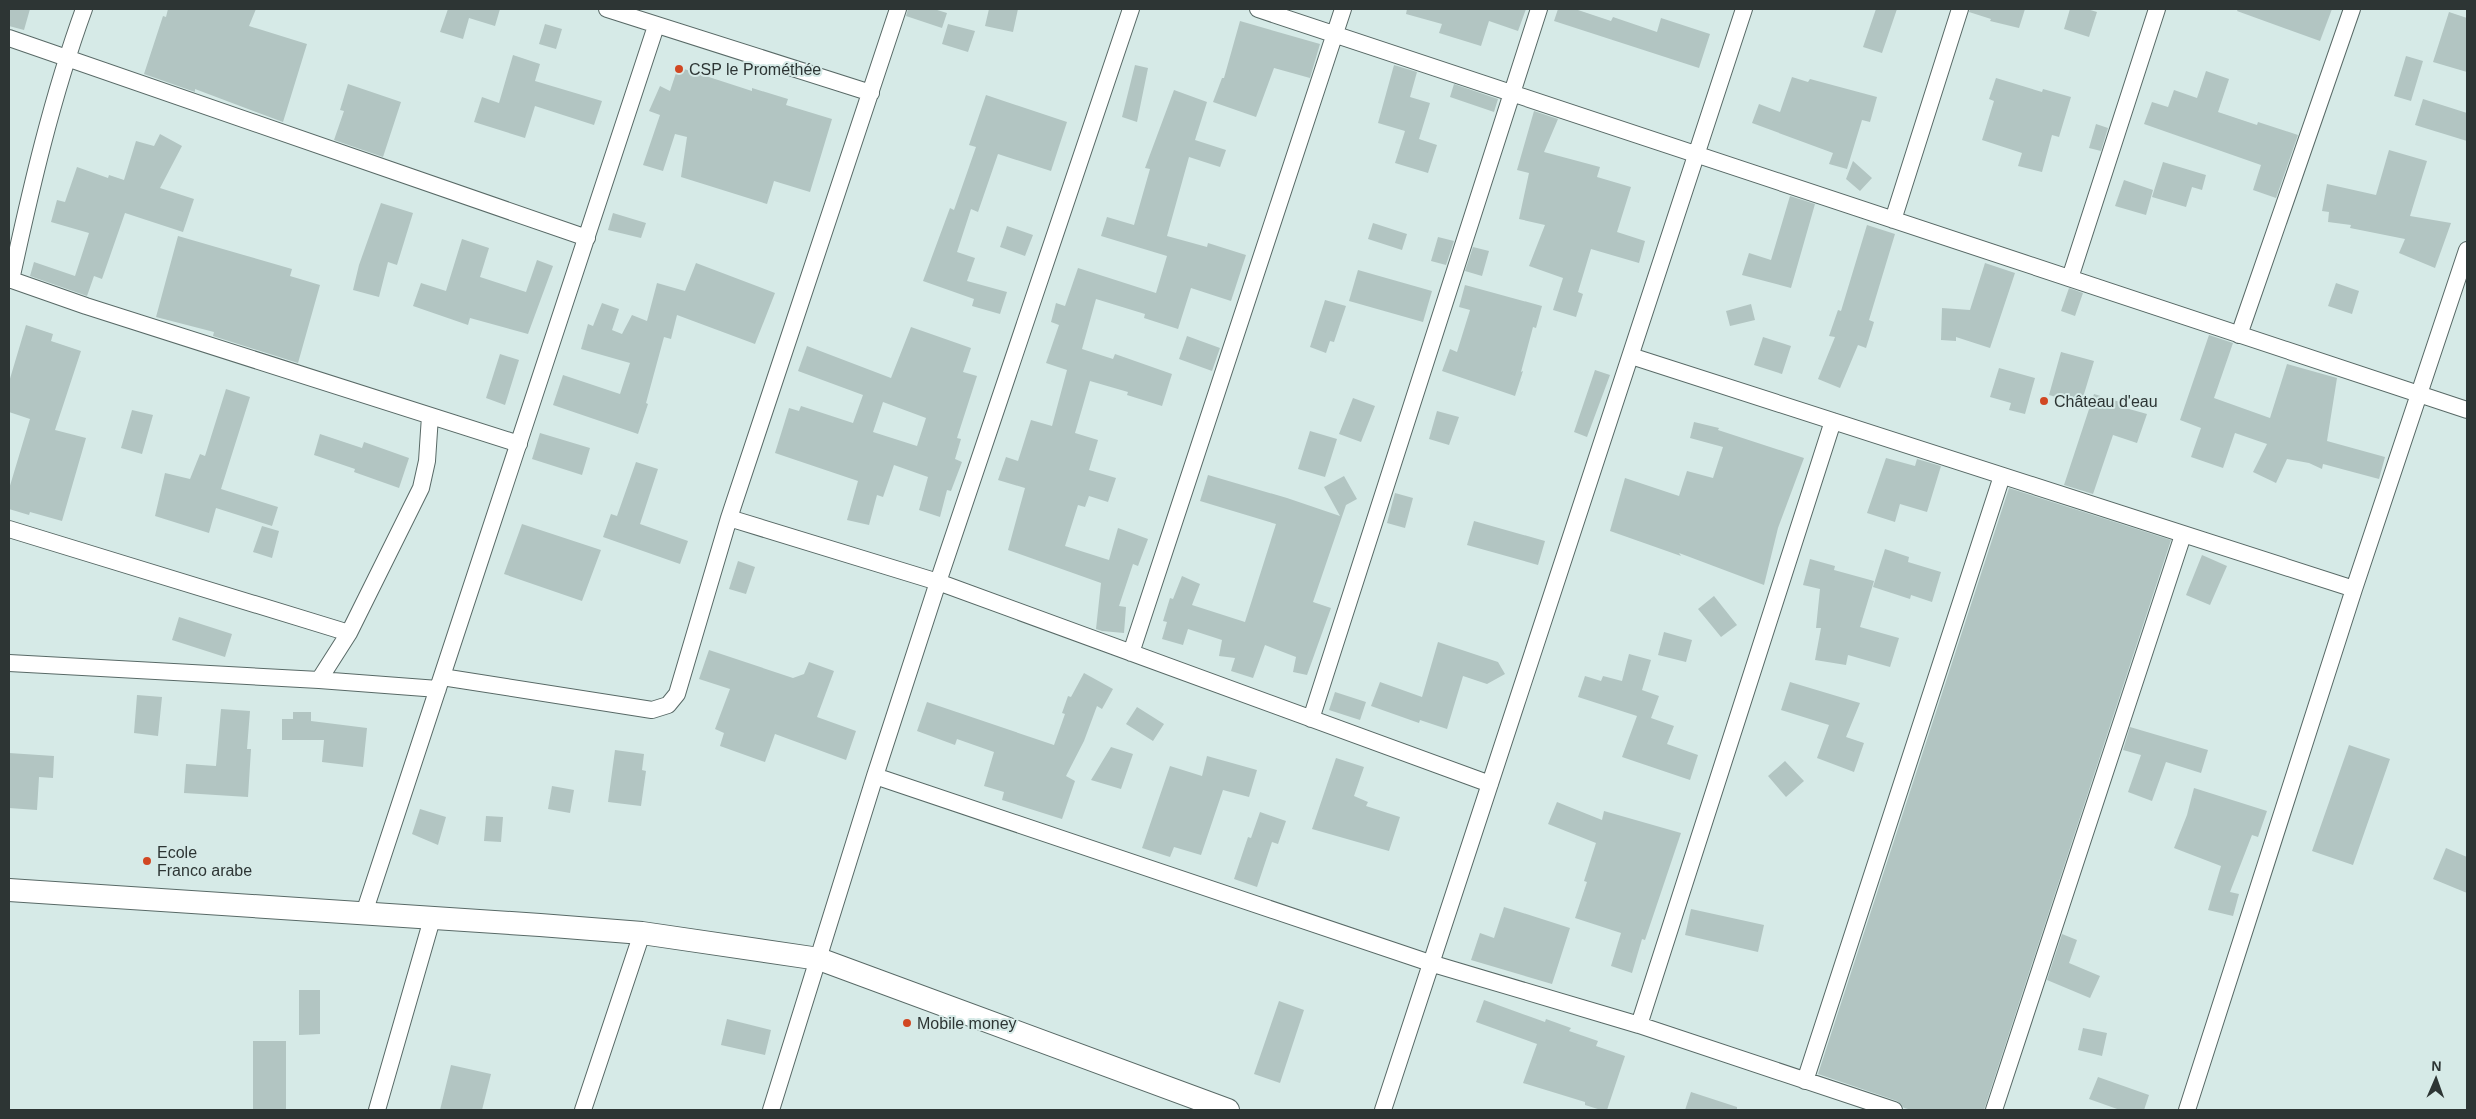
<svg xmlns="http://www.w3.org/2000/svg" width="2476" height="1119" font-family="Arial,sans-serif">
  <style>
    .building { fill: #b2c5c2; fill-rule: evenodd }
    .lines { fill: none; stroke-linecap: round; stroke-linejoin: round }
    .street-casing { stroke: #586966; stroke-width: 18 }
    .secondary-casing { stroke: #586966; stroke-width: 24 }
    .street { stroke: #fff; stroke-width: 16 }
    .secondary { stroke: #fff; stroke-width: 22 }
    .poi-dot { fill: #d14722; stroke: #d6eae7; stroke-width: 2 }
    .labels { text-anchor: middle; stroke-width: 4; stroke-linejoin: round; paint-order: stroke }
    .poi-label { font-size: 16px; fill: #2d3534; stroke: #d6eae7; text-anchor: start }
  </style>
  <rect width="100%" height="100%" fill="#d6eae7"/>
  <path class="building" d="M9,9H30L24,30L9,26Z
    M168,9H256L249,26L307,44L283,122L195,89V92L144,74L163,16L166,17Z
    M448,9H500L495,26L469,18L463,39L440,32Z
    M908,9H934L947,13L942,28L906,16Z
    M989,9H1018L1013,32L985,26Z
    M1407,9H1526L1518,31L1489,21L1481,46L1439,33L1442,24L1406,14Z
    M1558,9H1575L1611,21L1613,17L1657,32L1661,18L1710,34L1699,68L1554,21Z
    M1876,9H1897L1882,53L1863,47Z
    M1970,9H2025L2019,28L1990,21L1991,19L1969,12Z
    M2070,9H2087L2097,12L2089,37L2064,29Z
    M2238,9H2332L2320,41L2237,11Z
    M2449,12L2467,18V72L2433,62Z
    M1240,21L1320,44L1310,78L1274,68L1256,117L1213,102L1222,78H1224Z
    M545,24L562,29L556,49L539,44Z
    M948,24L975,31L968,52L942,44Z
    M513,55L540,64L535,81L602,101L594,125L535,106L525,138L474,122L482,97L499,103Z
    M2406,56L2423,61L2411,101L2394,96Z
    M1135,65L1148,68L1137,122L1122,117Z
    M1394,65L1417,72L1410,97L1430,103L1419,139L1437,145L1428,173L1395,163L1405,131L1378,123Z
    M678,67L752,91V88L788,99L786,105L832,119L810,192L774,181L767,204L681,177L687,137L675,134L663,171L643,165L660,115L649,111L660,86L670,91Z
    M2206,71L2229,79L2218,112L2257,125L2258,122L2298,135L2276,198L2253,190L2261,165L2144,124L2152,102L2168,107L2174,90L2197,98Z
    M1792,77L1808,82L1810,79L1877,97L1870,122L1862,120L1847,169L1829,164L1833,153L1752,123L1759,104L1780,112Z
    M1996,78L2042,92L2043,89L2071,97L2059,137L2052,135L2042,172L2018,166L2022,153L1982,140L1994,101L1989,99Z
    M348,84L401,102L383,157L334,140L344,111L340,110Z
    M1454,84L1498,99L1494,112L1450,97Z
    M1174,90L1207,102L1195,140L1226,150L1220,167L1189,157L1167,236L1207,247L1208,243L1246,255L1231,301L1191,288L1178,329L1144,318L1145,314L1096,299L1082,349L1113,359L1115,354L1172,374L1162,406L1127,395L1128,392L1090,381L1075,433L1098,440L1089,470L1116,478L1108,502L1089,496L1085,507L1078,505L1065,546L1109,560L1118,528L1148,539L1138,566L1133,564L1119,606L1126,607L1124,633L1102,631L1096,629L1101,583L1008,550L1025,488L998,480L1006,457L1018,461L1031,420L1052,426L1067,370L1046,363L1059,325L1051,322L1056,303L1065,306L1078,268L1156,293L1167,256L1101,236L1107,217L1134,225L1150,169L1145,168Z
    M986,95L1067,122L1051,171L998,154L978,212L971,209L957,252L975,258L967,281L1007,292L1000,314L972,306L974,299L923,281L950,208L954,210L976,147L969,145Z
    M2423,99L2467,113V141L2415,125Z
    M1534,111L1558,119L1544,152L1600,167L1597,177L1631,187L1617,232L1645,241L1639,263L1591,249L1578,292L1583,294L1576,317L1553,310L1563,278L1529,266L1545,225L1519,219L1529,173L1517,170Z
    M2096,124L2108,128L2101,151L2089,148Z
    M160,134L182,146L160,188L194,199L183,232L125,213L102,279L94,276L87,296L30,276L34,262L75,276L89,233L51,222L57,200L65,202L77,167L108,178L109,175L124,180L136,141L154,146Z
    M2389,150L2427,161L2410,216L2451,223L2435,268L2399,253L2405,239L2350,228L2351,225L2328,222L2329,212L2322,211L2327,184L2376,195Z
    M1853,161L1872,178L1860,191L1846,179Z
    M2163,162L2206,175L2202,190L2192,187L2186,207L2152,197Z
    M2124,180L2153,190L2146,215L2115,206Z
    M1790,196L1815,204L1791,288L1742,275L1749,253L1771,260Z
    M381,203L413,213L397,265L388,262L379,297L353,290L359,265Z
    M613,213L646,223L641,238L608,230Z
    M1373,223L1407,234L1402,250L1368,239Z
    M1867,225L1895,234L1869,320L1874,322L1866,348L1858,345L1840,388L1818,379L1835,337L1829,336L1838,310L1841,311Z
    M1007,226L1033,235L1025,256L1000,247Z
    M178,236L292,269L290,276L320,285L298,363L213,336L214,332L156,317Z
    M1438,237L1454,241L1446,265L1431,261Z
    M462,239L489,248L480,277L526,292L537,260L553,266L528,334L470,318L468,325L413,306L421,283L446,291Z
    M1473,247L1489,251L1482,276L1465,271Z
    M696,263L775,293L755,344L677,315L671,339L664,337L646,403L648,404L638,434L553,405L563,375L620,394L630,363L581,349L588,324L593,326L602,303L619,309L612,330L622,334L632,315L647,321L657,283L685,291Z
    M1985,263L2015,273L1990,348L1956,337V341L1941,340L1942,308L1970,310Z
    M1358,270L1432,291L1423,322L1349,301Z
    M2336,283L2359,291L2352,314L2328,306Z
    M1465,285L1542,306L1536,328L1533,327L1521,372L1523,371L1515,396L1442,371L1450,349L1457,352L1470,310L1459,307Z
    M2069,288L2083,293L2075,316L2061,311Z
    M1325,300L1346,306L1334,342L1330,341L1326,353L1310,347Z
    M1751,304L1755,320L1730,326L1726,311Z
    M26,325L53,334L51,341L81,351L55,430L86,438L62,521L30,512L29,515L9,509V489L30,419L9,412V382Z
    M911,327L971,348L963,372L977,376L957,438L961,439L955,459L962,462L951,491L947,490L940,517L919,510L928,477L894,465L883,497L877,495L869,525L847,520L858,481L775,453L789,408L799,411L801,406L853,423L863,395L798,371L807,346L891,378ZM883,402L926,418L917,446L873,432Z
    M2209,335L2233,343L2214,398L2270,418L2287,364L2337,378L2327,441L2385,457L2379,479L2323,464L2322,469L2309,463L2287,459L2276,483L2253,472L2267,444L2235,433L2223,468L2191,457L2201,428L2180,420Z
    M1187,336L1220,348L1212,371L1179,359Z
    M1763,337L1791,346L1782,374L1754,365Z
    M2061,352L2094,361L2081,404L2049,395Z
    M500,354L519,360L505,405L486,398Z
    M1999,368L2035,378L2025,414L2009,410L2011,403L1990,397Z
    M1595,370L1610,375L1587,437L1574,432Z
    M226,389L250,397L221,489L278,507L272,526L216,508L209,533L155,516L165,473L190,479L200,454L205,456Z
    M2094,394L2123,403L2122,407L2147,414L2137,443L2113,435L2093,494L2064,485Z
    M1353,398L1375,406L1361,442L1339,434Z
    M132,410L153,415L142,454L121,448Z
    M1437,411L1459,417L1449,445L1429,439Z
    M1694,422L1719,428L1718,430L1804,458L1778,528L1764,585L1679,553L1681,556L1610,531L1625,478L1679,496L1687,471L1713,478L1723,447L1690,438Z
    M1310,431L1337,439L1325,477L1298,469Z
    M540,433L590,448L582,475L532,459Z
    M320,434L362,448L364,442L409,458L399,488L354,472L355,469L314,455Z
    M1886,458L1915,466L1917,459L1941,466L1927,512L1900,504L1895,522L1867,513Z
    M636,462L658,469L640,524L688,541L680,564L603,537L611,514L617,516Z
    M1208,475L1287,498L1340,516L1324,487L1344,476L1357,499L1346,505L1313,602L1331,608L1307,675L1293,672L1296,657L1265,645L1253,678L1231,671L1235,658L1219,656L1222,640L1188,629L1183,645L1162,639L1167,622L1163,621L1170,598L1173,599L1182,576L1200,584L1192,605L1245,622L1276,524L1200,501Z
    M2009,488L2171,540L1984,1110H1912L1904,1108L1897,1101L1818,1074Z
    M1395,493L1413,498L1405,528L1387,523Z
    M1474,521L1545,541L1538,565L1467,545Z
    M522,524L601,550L582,601L504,574Z
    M262,526L279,531L272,558L253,552Z
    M1885,549L1909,557L1908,562L1941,572L1932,602L1911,595L1910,599L1873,587Z
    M2202,555L2227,566L2210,605L2186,595Z
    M1810,559L1835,566L1834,570L1874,581L1860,627L1899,638L1890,667L1848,655L1846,665L1815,660L1821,628H1816L1820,589L1803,585Z
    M738,561L755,567L746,594L729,589Z
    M1714,596L1737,625L1721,637L1698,609Z
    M179,617L232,634L225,657L172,640Z
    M1664,632L1692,640L1686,662L1658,655Z
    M1438,642L1498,662L1505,674L1487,684L1463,676L1447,729L1420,720L1419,723L1371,706L1380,682L1422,697Z
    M709,650L793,678L804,674L809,662L834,671L817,717L856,731L846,760L775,734L765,762L720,746L724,733L715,729L730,689L699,679Z
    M1629,654L1651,660L1642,690L1659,696L1651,718L1674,726L1667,744L1698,755L1690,780L1622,757L1637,716L1578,697L1585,676L1601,681L1603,676L1622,681Z
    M1084,673L1113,689L1102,709L1097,706L1084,741L1066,776L1075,781L1062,819L1002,800L1004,792L984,786L994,752L957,739L955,745L917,731L927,702L1054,745L1065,714L1062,713L1068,696L1071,697Z
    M1790,682L1860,703L1846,737L1864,743L1854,772L1817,758L1829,725L1781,710Z
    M1335,692L1366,702L1360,720L1329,710Z
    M137,695L162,697L158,736L134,733Z
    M1137,707L1164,724L1153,741L1126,724Z
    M221,709L250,711L247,749H251L248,797L184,793L186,764L216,766Z
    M293,712H311V721L367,728L363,767L322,762L324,740H282V719H293Z
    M2130,727L2208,750L2201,773L2166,762L2152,801L2128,792L2141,755L2123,750Z
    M2349,745L2390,759L2353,865L2312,851Z
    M1111,747L1133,754L1121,789L1091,780Z
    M615,750L644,754L642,770L646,771L641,806L608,802Z
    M9,753L54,756L53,778L39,777L37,810L9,808Z
    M1207,756L1257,770L1249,797L1223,790L1201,855L1174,847L1170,857L1142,848L1170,766L1202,776Z
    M1336,758L1364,767L1354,796L1368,802L1366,806L1400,817L1389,851L1312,829Z
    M1785,761L1804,781L1786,797L1768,776Z
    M552,786L574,790L570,813L548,809Z
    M2194,788L2267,811L2258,837L2252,835L2230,892L2239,894L2233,916L2208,910L2221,866L2174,848L2187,815Z
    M1557,802L1602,820L1604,811L1681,833L1645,940L1642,939L1632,973L1611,966L1621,933L1575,918L1587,882L1584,881L1596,843L1548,824Z
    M420,809L446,817L438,845L412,834Z
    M1260,812L1286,821L1278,844L1272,842L1257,887L1234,879L1248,837L1251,838Z
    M486,816L503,817L501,842L484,841Z
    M2446,848L2467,857V893L2433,879Z
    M1504,907L1570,928L1552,984L1471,960L1480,933L1494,938Z
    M1691,909L1764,925L1758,952L1685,935Z
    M2062,934L2077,940L2069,963L2100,976L2090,998L2047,980Z
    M299,990H320V1034L299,1035Z
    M1484,1000L1545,1022L1546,1019L1571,1028L1569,1031L1598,1041L1596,1046L1625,1056L1607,1110H1601L1585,1105V1102L1523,1083L1537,1044L1476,1022Z
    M1279,1001L1304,1010L1280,1083L1254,1074Z
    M727,1019L771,1030L765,1055L721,1045Z
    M2083,1028L2107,1033L2102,1056L2078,1050Z
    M253,1041H286V1110H253Z
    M451,1065L491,1074L482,1110H440Z
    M2098,1077L2149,1095L2144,1110H2120L2089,1099Z
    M1691,1092L1737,1107V1110H1685Z"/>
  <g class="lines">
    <defs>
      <path id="street" d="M607,9L871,93
        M1258,9L2467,410
        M9,38L587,238
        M1893,220L1960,9
        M2070,278L2157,9
        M9,279L86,306L519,444
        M11,280C31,188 52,97 84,9
        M2239,335L2352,9
        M1631,356L2354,589
        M729,518L938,582L1490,784
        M9,529L349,633
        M1131,653L1343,9
        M9,663L319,680L438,689
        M442,677L652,710L668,705L677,694L729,518L898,9
        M319,680L349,633L421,488L427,461L430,416
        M1311,719L1539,9
        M875,776L1430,963L1639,1025L1894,1110
        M364,913L656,26
        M1639,1025L1833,421
        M1805,1081L2002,476
        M377,1110L432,919
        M583,1110L642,933
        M771,1110L875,776L938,582L1131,9
        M1383,1110L1744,9
        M1994,1110L2183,535
        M2187,1110L2354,589L2467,250"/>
      <path id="secondary" d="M9,890L540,925L642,933L819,959L1228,1110"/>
    </defs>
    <use href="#street" class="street-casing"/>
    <use href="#secondary" class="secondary-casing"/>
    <use href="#street" class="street"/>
    <use href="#secondary" class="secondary"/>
  </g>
  <g class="poi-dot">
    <circle cx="679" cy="69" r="5"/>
    <circle cx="2044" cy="401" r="5"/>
    <circle cx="147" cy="861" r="5"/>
    <circle cx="907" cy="1023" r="5"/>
  </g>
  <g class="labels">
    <g class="poi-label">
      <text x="689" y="75">CSP le Prométhée</text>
      <text x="2054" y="407">Château d'eau</text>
      <text x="157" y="858">Ecole<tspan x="157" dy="18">Franco arabe</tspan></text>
      <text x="917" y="1029">Mobile money</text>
    </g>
  </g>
  <rect width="2476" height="1119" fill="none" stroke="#2d3534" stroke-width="20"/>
  <g transform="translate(2436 1079) rotate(2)" stroke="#d6eae7" stroke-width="4" paint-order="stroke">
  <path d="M0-4L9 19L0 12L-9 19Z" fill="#2d3534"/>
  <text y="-8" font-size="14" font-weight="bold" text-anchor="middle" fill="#2d3534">N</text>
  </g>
</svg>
